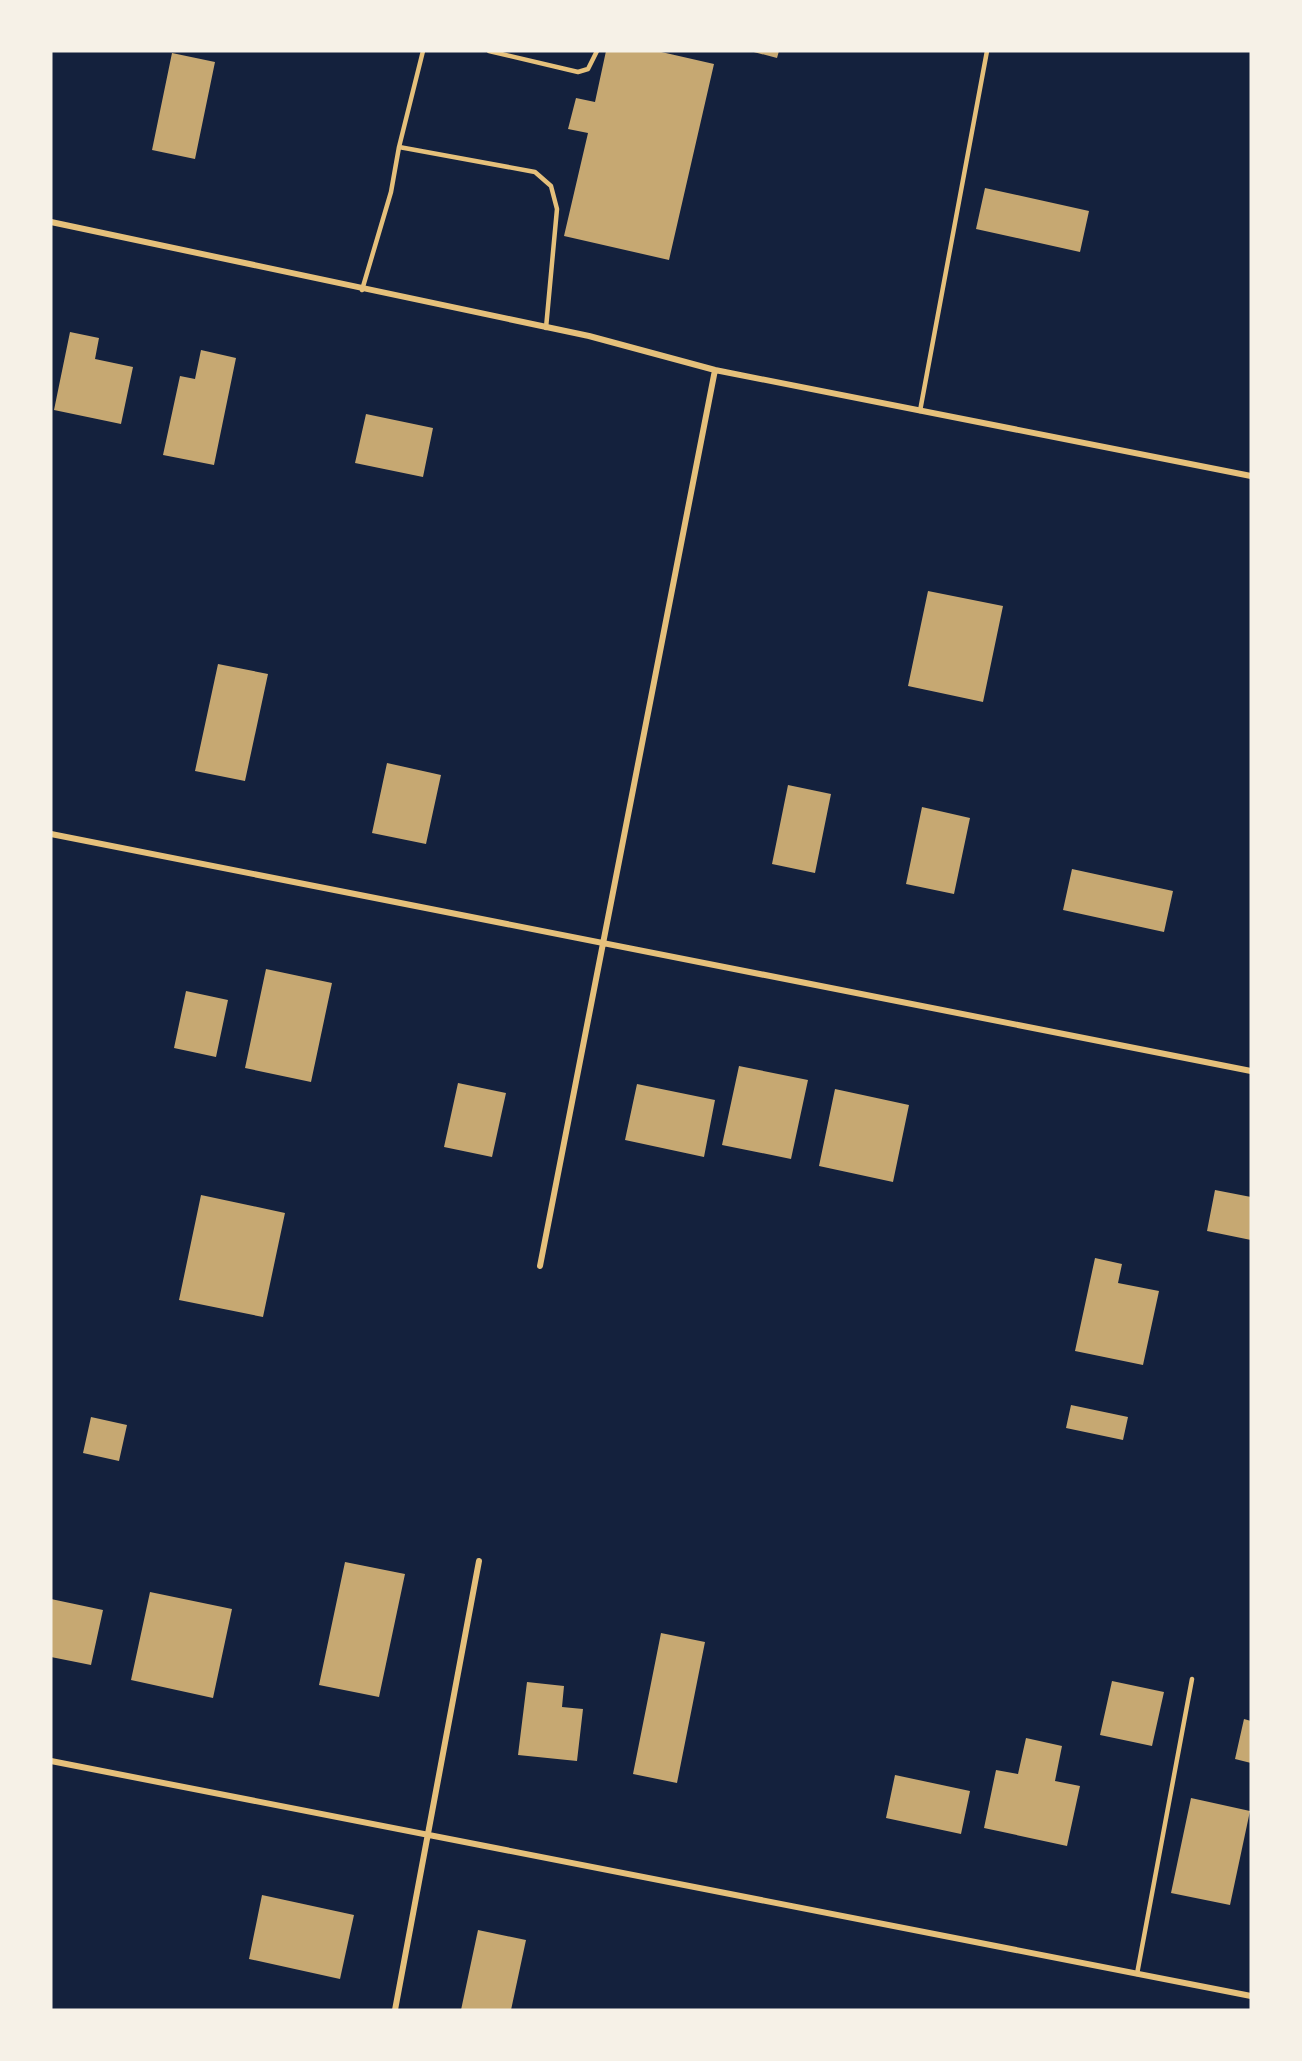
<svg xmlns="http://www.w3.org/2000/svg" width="1302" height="2061" font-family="Quicksand,sans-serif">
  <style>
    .building { fill: #c6a872 }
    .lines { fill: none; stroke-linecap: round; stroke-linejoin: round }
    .service { stroke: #e5c07b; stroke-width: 4.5 }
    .minor { stroke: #e5c07b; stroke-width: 6 }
  </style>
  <rect width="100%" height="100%" fill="#14213d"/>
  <path class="building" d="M606,51H657L714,64L669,260L564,236L588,133L568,129L576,98L595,102Z
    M750,51H779L777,58Z
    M172,53L215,62L195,159L152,150Z
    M985,188L1089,211L1080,252L976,229Z
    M70,332L99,338L95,359L133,367L121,424L54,410Z
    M201,350L236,358L214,465L163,455L180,376L195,379Z
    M366,414L433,428L423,477L355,463Z
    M928,591L1003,606L983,702L908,686Z
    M218,664L268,674L245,781L195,771Z
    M387,763L441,775L426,844L372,833Z
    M788,785L831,794L815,873L772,864Z
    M922,807L970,818L954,894L906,884Z
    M1072,869L1173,891L1164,932L1063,910Z
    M266,969L332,983L311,1082L245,1068Z
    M186,991L228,1000L216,1057L174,1048Z
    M739,1066L808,1080L791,1159L722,1145Z
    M458,1083L506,1093L492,1157L444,1147Z
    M637,1084L715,1100L704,1157L625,1140Z
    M835,1089L909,1105L893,1182L819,1166Z
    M1215,1190L1251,1197V1240L1207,1231Z
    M201,1195L285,1213L263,1317L179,1300Z
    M1095,1258L1122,1264L1118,1283L1159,1291L1143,1365L1075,1351Z
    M1071,1405L1128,1417L1123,1440L1066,1428Z
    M91,1417L127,1425L119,1461L83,1453Z
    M345,1562L405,1574L379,1697L319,1685Z
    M150,1592L232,1609L213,1698L131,1680Z
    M51,1599L103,1610L91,1665L51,1657Z
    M661,1633L705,1642L677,1783L633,1774Z
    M1112,1681L1164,1692L1152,1746L1100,1735Z
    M527,1682L564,1686L562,1707L583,1709L577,1761L518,1755Z
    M1244,1719L1251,1721V1763L1235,1759Z
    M1026,1738L1062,1746L1055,1781L1080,1786L1067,1846L984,1828L996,1770L1018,1774Z
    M895,1775L970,1791L961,1834L886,1818Z
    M1191,1798L1250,1811L1230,1905L1171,1893Z
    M262,1895L354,1915L340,1979L249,1959Z
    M478,1930L526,1940L511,2010H461Z"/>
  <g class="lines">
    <path class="service" d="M489,51L578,72L588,69L597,51
      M399,147L423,51
      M362,290L391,192L399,147L535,172L551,186L557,209L546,328
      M920,411L987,51
      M1137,1974L1192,1679"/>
    <path class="minor" d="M51,222L589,336L715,370L1251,476
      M51,834L1251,1071
      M540,1266L715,370
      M51,1761L1251,1996
      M395,2010L479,1561"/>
  </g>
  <rect width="1302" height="2061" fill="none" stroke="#f6f1e7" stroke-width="105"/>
</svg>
